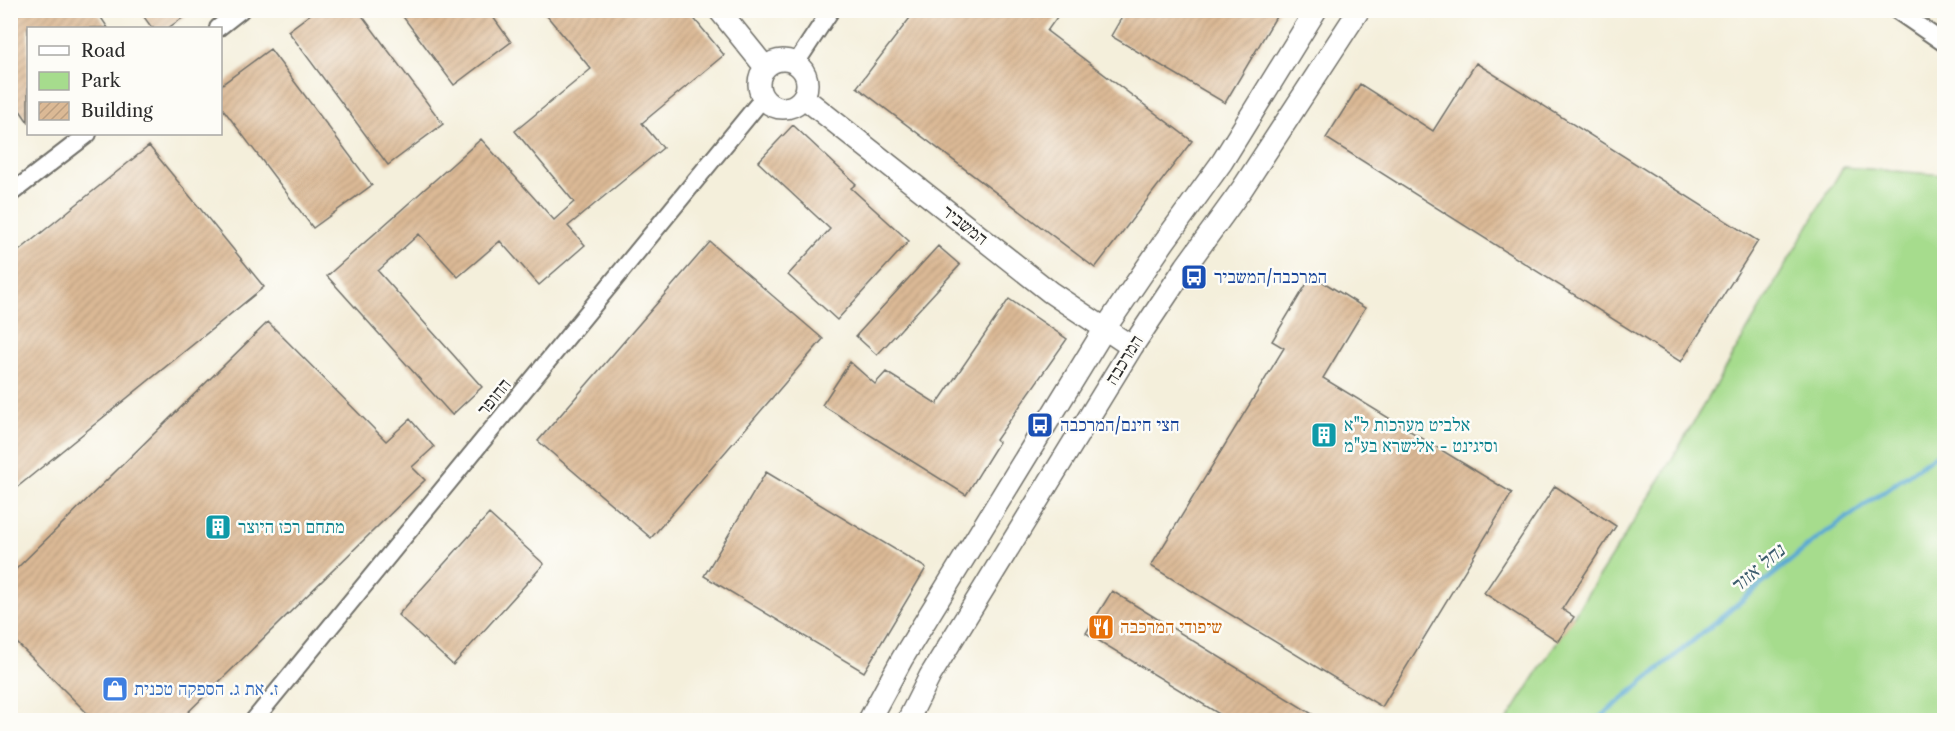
<svg xmlns="http://www.w3.org/2000/svg" width="1955" height="731" font-family="'Libre Caslon Text','Frank Ruhl Libre',serif">
  <style>
    .green { fill: #a6dc8d; stroke: #68845c; stroke-width: 1.5 }
    .lines { fill: none; stroke-linecap: round; stroke-linejoin: round }
    .stream { stroke: #58a9d3; stroke-width: 5 }
    .building { fill: url(#building-hatch) }
    .minor-casing { stroke: #717069; stroke-width: 20 }
    .tertiary-casing { stroke: #717069; stroke-width: 24 }
    .minor { stroke: #fff; stroke-width: 16 }
    .tertiary { stroke: #fff; stroke-width: 21 }
    .labels { text-anchor: middle; stroke-width: 5; stroke-linejoin: round; paint-order: stroke }
    .street-label { font-size: 18px; fill: #2b2b2b; stroke: #fdfcf7 }
    .transit-label { font-size: 18px; fill: #164399; stroke: #fdfcf7; text-anchor: start }
    .culture-label { font-size: 18px; fill: #0d838f; stroke: #fdfcf7; text-anchor: start }
    .food-label { font-size: 18px; fill: #c56008; stroke: #fdfcf7; text-anchor: start }
    .shop-label { font-size: 18px; fill: #366cbe; stroke: #fdfcf7; text-anchor: start }
    .water-label { font-size: 20px; font-style: italic; fill: #3d5d6e; stroke: #fdfcf7 }
  </style>
  <defs>
    <pattern id="building-hatch" width="6" height="6" patternUnits="userSpaceOnUse" patternTransform="scale(1.5)"><rect width="6" height="6" fill="#dbb995"/><path d="M-1 1l2-2M0 6l6-6M5 7l2-2" fill="none" stroke="#bc9f81"/></pattern>
  </defs>
  <rect width="100%" height="100%" fill="#fdfcf7"/>
  <filter id="ink" filterUnits="userSpaceOnUse"><feTurbulence type="fractalNoise" baseFrequency=".0167" numOctaves="2"/><feDisplacementMap in="SourceGraphic" scale="12" xChannelSelector="R" yChannelSelector="G"/><feConvolveMatrix kernelMatrix="1 2 1 2 8 2 1 2 1" color-interpolation-filters="sRGB"/></filter>
  <filter id="wash" filterUnits="userSpaceOnUse"><feTurbulence type="fractalNoise" baseFrequency=".008" numOctaves="4" result="noise"/><feDisplacementMap in="SourceGraphic" scale="24" xChannelSelector="R" yChannelSelector="G"/><feGaussianBlur stdDeviation="1.35" result="paint"/><feColorMatrix in="noise" values="0 0 0 0 0 0 0 0 0 0 0 0 0 0 0 0 0 1.4 0 .05"/><feComposite in="paint" operator="in"/></filter>
  <g filter="url(#wash)">
    <rect width="100%" height="100%" fill="#f4efdb"/>
    <path class="green" d="M1843,167L1944,175V720H1507L1652,493Z"/>
    <g class="lines">
      <path class="stream" d="M1597,720L1814,541L1944,449"/>
    </g>
    <g id="blocks">
      <path class="building" d="M10,10H96L108,28H28V122L10,96Z
        M139,10H194L168,28H152Z
        M316,10H358L443,124L388,165L288,31Z
        M398,10H488L511,42L454,85Z
        M542,10H687L724,55L642,123L663,148L568,226L585,245L539,285L500,241L458,277L419,234L378,271L482,387L452,415L327,276L481,139L554,220L574,202L515,131L591,69Z
        M916,10H1062L1047,31L1192,141L1095,268L857,87Z
        M1126,10H1280L1225,103L1111,36Z
        M270,49L372,185L313,228L220,105V86Z
        M1476,63L1758,241L1681,362L1326,138L1360,84L1433,131Z
        M793,125L856,184L851,188L909,241L837,320L788,275L830,229L758,162Z
        M149,146L264,287L10,493V258Z
        M710,242L823,339L651,538L538,441Z
        M938,246L960,265L877,355L856,336Z
        M1312,275L1365,308L1323,378L1512,493L1382,707L1151,566L1284,348L1272,341Z
        M1009,299L1067,339L996,440L999,442L966,495L822,405L850,362L875,384L886,372L937,404Z
        M268,322L386,441L410,419L434,447L412,467L425,480L180,720H94L10,636V575Z
        M766,472L926,568L864,672L704,576Z
        M1555,486L1616,526L1562,609L1574,617L1558,641L1484,593Z
        M489,514L544,564L453,665L398,615Z
        M1112,591L1322,720H1229L1086,633Z"/>
    </g>
  </g>
  <g filter="url(#ink)">
    <use href="#blocks" fill-opacity="0" stroke="#717069" stroke-width="1.5"/>
    <g class="lines">
      <defs>
        <path id="minor" d="M1896,10L1944,43
          M218,28L241,10
          M796,63L831,10
          M10,194L88,134
          M254,720L763,98"/>
        <path id="tertiary" d="M719,10L765,67
          M759 84a24 24 0 1 1 48 0a24 24 0 1 1-48 0Z
          M803,97L1050,292L1132,347
          M869,720L902,659L1104,330L1164,242L1222,162L1316,10
          M908,720L930,676L1132,347L1186,266L1242,189L1359,10"/>
      </defs>
      <use href="#minor" class="minor-casing"/>
      <use href="#tertiary" class="tertiary-casing"/>
      <use href="#minor" class="minor"/>
      <use href="#tertiary" class="tertiary"/>
    </g>
  </g>
  <defs>
    <symbol id="bus-square" viewBox="-11 -11 22 22"><rect x="-9" y="-9" width="18" height="18" rx="4" fill="#1a4fb4" stroke="#fdfcf7"/><path d="M-5-6H5V4H4V6H2V4H-2V6H-4V4H-5ZM-3.5-4V0h7V-4ZM-3.5 1.2v1.5H-2V1.2ZM2 1.2v1.5H3.5V1.2Z" fill="#fff"/></symbol>
    <symbol id="building-square" viewBox="-11 -11 22 22"><rect x="-9" y="-9" width="18" height="18" rx="4" fill="#0f9aa8" stroke="#fdfcf7"/><path d="M-4-6H4V6H1V3H-1V6H-4ZM-2.5-4.3h1.7v1.8h-1.7ZM.8-4.3h1.7v1.8H.8ZM-2.5-1h1.7V.8h-1.7ZM.8-1h1.7V.8H.8Z" fill="#fff"/></symbol>
    <symbol id="restaurant-square" viewBox="-11 -11 22 22"><rect x="-9" y="-9" width="18" height="18" rx="4" fill="#e8710a" stroke="#fdfcf7"/><path d="M-5-6h1v4h1v-4h1v4h1v-4h1v5L-1.5 .5V6h-2V.5L-5-1ZM5-6V6H3V1.5H1.5Q1.5-4 5-6Z" fill="#fff"/></symbol>
    <symbol id="shop-square" viewBox="-11 -11 22 22"><rect x="-9" y="-9" width="18" height="18" rx="4" fill="#3f7fe0" stroke="#fdfcf7"/><path d="M-5-2.5h2.3a2.7 3.5 0 0 1 5.4 0H5L5.5 6h-11ZM-1.5-2.5h3a1.5 2.3 0 0 0-3 0Z" fill="#fff"/></symbol>
  </defs>
  <g fill-rule="evenodd">
    <use href="#bus-square" x="1179" y="262" width="30" height="30"/>
    <use href="#bus-square" x="1025" y="410" width="30" height="30"/>
    <use href="#building-square" x="1309" y="420" width="30" height="30"/>
    <use href="#building-square" x="203" y="512" width="30" height="30"/>
    <use href="#restaurant-square" x="1086" y="612" width="30" height="30"/>
    <use href="#shop-square" x="100" y="674" width="30" height="30"/>
  </g>
  <g class="labels">
    <g class="street-label">
      <text transform="translate(965 225) rotate(38)" y="6">המשביר</text>
      <text transform="translate(1124 360) rotate(-58)" y="6">המרכבה</text>
      <text transform="translate(494 397) rotate(-51)" y="6">החופר</text>
    </g>
    <g class="transit-label">
      <text x="1214" y="283">המרכבה/המשביר</text>
      <text x="1060" y="431">חצי חינם/המרכבה</text>
    </g>
    <g class="culture-label">
      <text x="1344" y="431">אלביט מערכות ל"א<tspan x="1344" dy="21">וסיגינט - אלישרא בע"מ</tspan></text>
      <text x="238" y="533">מתחם רכז היוצר</text>
    </g>
    <g class="food-label">
      <text x="1120" y="633">שיפודי המרכבה</text>
    </g>
    <g class="shop-label">
      <text x="134" y="695">ז. את ג. הספקה טכנית</text>
    </g>
    <g class="water-label">
      <text transform="translate(1757 568) rotate(-40)" y="7">נחל אזור</text>
    </g>
  </g>
  <rect width="1955" height="731" fill="none" stroke="#fdfcf7" stroke-width="36"/>
  <rect x="27" y="27" width="195" height="108" fill="#fdfcf7" stroke="#a9a8a5" stroke-width="1.5"/>
  <rect x="39" y="46" width="30" height="9" fill="#ffffff" stroke="#a9a8a5" stroke-width="1.5"/>
  <text x="81" y="57" font-size="18" fill="#2b2b2b">Road</text>
  <rect x="39" y="72" width="30" height="18" fill="#a6dc8d" stroke="#a9a8a5" stroke-width="1.5"/>
  <text x="81" y="87" font-size="18" fill="#2b2b2b">Park</text>
  <rect x="39" y="102" width="30" height="18" fill="url(#building-hatch)" stroke="#a9a8a5" stroke-width="1.5"/>
  <text x="81" y="117" font-size="18" fill="#2b2b2b">Building</text>
</svg>
